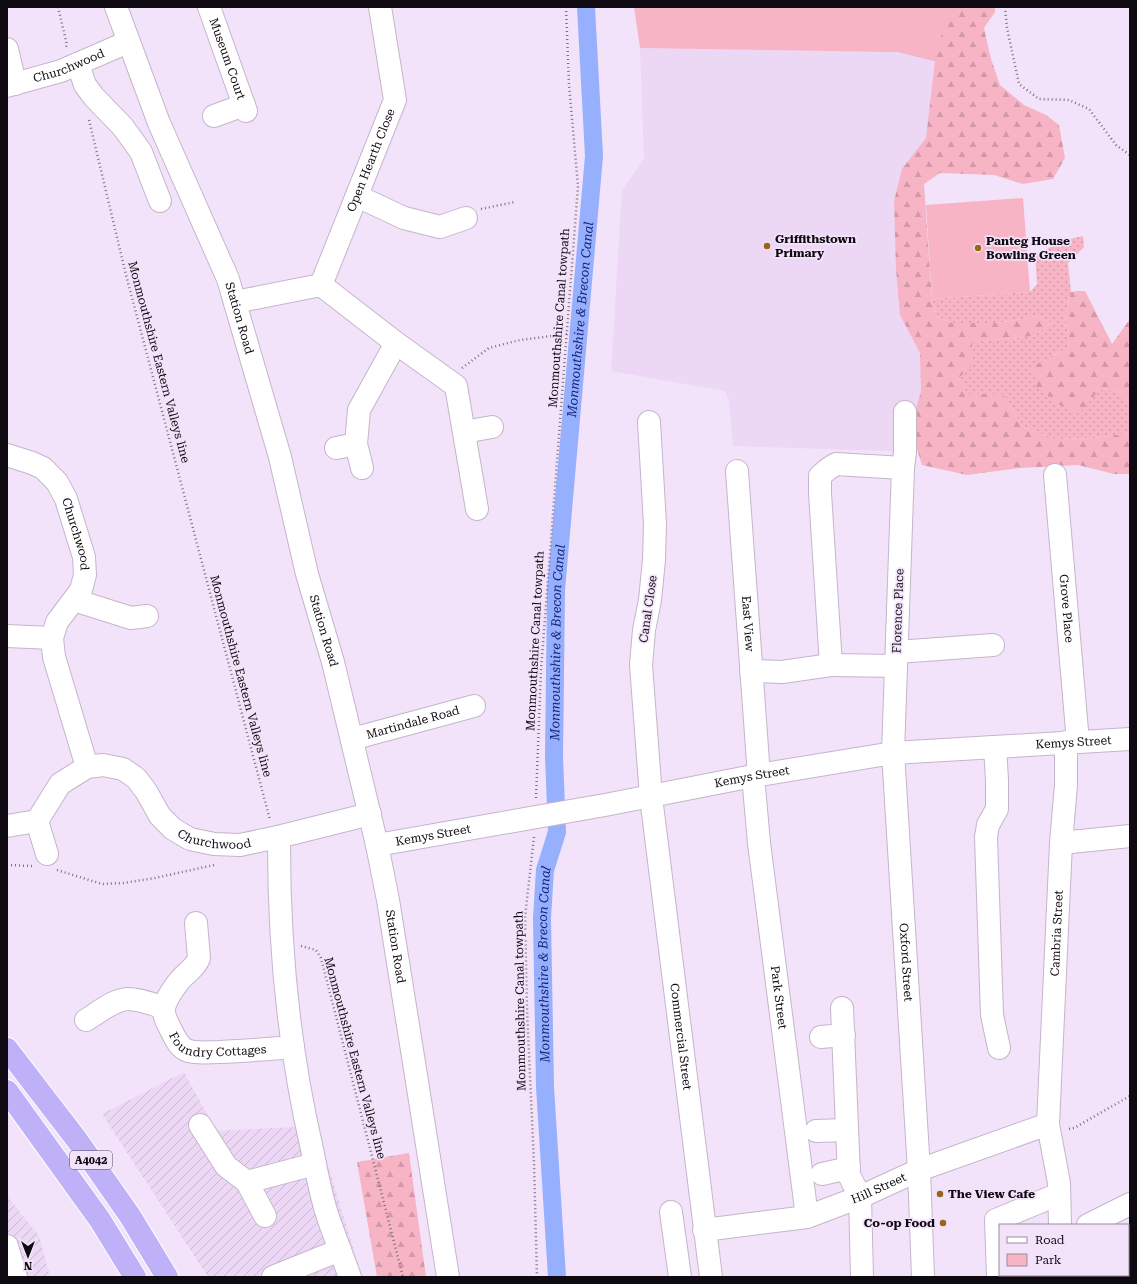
<svg xmlns="http://www.w3.org/2000/svg" width="1137" height="1284" font-family="'Roboto Serif',serif">
  <style>
    .built { fill: #ecd7f5 }
    .industrial { fill: url(#industrial-furrows) }
    .grass { fill: url(#grass-dots) }
    .forest { fill: url(#forest-firs) }
    .green { fill: #f7b4c5 }
    .lines { fill: none; stroke-linecap: round; stroke-linejoin: round }
    .canal { stroke: #96b0fe; stroke-width: 18 }
    .minor-casing { stroke: #c5b5cb; stroke-width: 24 }
    .highway-casing { stroke: #fff; stroke-width: 24 }
    .path { stroke: #7b7180; stroke-width: 2.5; stroke-dasharray: 1 3; stroke-linecap: butt }
    .minor { stroke: #fff; stroke-width: 22 }
    .highway { stroke: #beb1f7; stroke-width: 22 }
    .poi-dot { fill: #986519; stroke: #f3e3fa; stroke-width: 1.5 }
    .labels { text-anchor: middle; stroke-width: 3.5; stroke-linejoin: round; paint-order: stroke }
    .shield { fill: #f3e3fa; stroke: #534b57; stroke-width: 1 }
    .shield-label { font-size: 11px; font-weight: bold; fill: #0f0a11 }
    .street-label { font-size: 12px; fill: #0f0a11; stroke: #f3e3fa }
    .poi-label { font-size: 12px; font-weight: bold; fill: #0f0a11; stroke: #f3e3fa; text-anchor: start }
    .water-label { font-size: 13px; font-style: italic; fill: #162278; stroke: #f3e3fa }
  </style>
  <defs>
    <pattern id="industrial-furrows" width="10" height="10" patternUnits="userSpaceOnUse"><rect width="10" height="10" fill="#ecd7f5"/><path d="M-1 1l2-2M0 10L10 0M9 11l2-2" fill="none" stroke="#c9b7d1"/></pattern>
    <pattern id="grass-dots" width="8" height="8" patternUnits="userSpaceOnUse"><rect width="8" height="8" fill="#f7b4c5"/><path d="M2 2h.1M6 6h.1" fill="none" stroke="#d399a8" stroke-width="1.8" stroke-linecap="round"/></pattern>
    <pattern id="forest-firs" width="22" height="20" patternUnits="userSpaceOnUse"><rect width="22" height="20" fill="#f7b4c5"/><path d="M5 1l3.5 6h-7zM16 11l3.5 6h-7z" fill="#d399a8"/></pattern>
  </defs>
  <rect width="100%" height="100%" fill="#f3e3fa"/>
  <path class="built" d="M640,48L940,52V164L911,178L927,399L917,452L733,446L729,401L725,391L611,371L622,190L644,159Z"/>
  <path class="industrial" d="M184,1072L216,1131L316,1126L362,1277H208L102,1114Z
    M7,1196L39,1236L50,1277H7Z"/>
  <path class="grass" d="M1083,236L1084,247L1068,263L1071,292L1065,317L1069,339L1068,348L1052,356L1100,389L1118,391L1130,403V434L1128,433L1095,438L1055,439L1023,427L1003,394H967L958,378L972,353V342L1034,336L1051,323L1039,316L998,323H953L937,317L932,299L1030,292L1037,284L1035,254L1066,240Z"/>
  <path class="forest" d="M920,7H995V12L984,28L991,59L1000,85L1024,105L1046,115L1059,125L1065,158L1053,179L1023,184L994,175L940,173L924,184L932,299L937,317L953,323H998L1039,316L1051,323L1034,336L972,342V353L970,369L958,378L967,394H1003L1023,427L1055,439L1095,438L1128,433L1130,434V474H1114L1078,465L1020,468L967,475L922,465L914,439L913,420L921,391L920,353L900,315L896,269L894,201L902,169L926,138L935,61L898,52L864,51Z
    M1078,291H1085L1112,344L1130,319V403L1118,391L1100,389L1079,414L1060,405L1036,387L1033,366L1068,348L1069,339L1065,317L1071,292Z
    M409,1153L426,1277H377L357,1162Z"/>
  <path class="green" d="M634,7H949L935,61L898,52L640,48Z
    M1023,198L1030,292L932,299L926,205Z"/>
  <g class="lines">
    <path class="canal" id="s1" d="M557,1277L545,1087L542,918L545,870L557,832L554,757L556,590L594,156L586,7"/>
    <defs>
      <g id="minor">
        <path id="s2" d="M116,7L159,123L228,279L280,457L307,574L333,662L377,845L388,900L415,1069L448,1277"/>
        <path id="s3" d="M209,7L246,111"/>
        <path d="M7,49L15,84"/>
        <path d="M78,64L85,85L94,97L123,127L141,152L160,201"/>
        <path id="s4" d="M7,86L61,71L128,42"/>
        <path d="M214,116L244,105"/>
        <path d="M357,196L404,218L440,227L466,218"/>
        <path d="M321,285L396,343L456,386L477,509"/>
        <path id="s5" d="M235,302L321,285L395,100L380,7"/>
        <path id="s6" d="M905,412V452L903,468L893,753L919,1170L923,1277"/>
        <path id="s7" d="M649,422L655,524L654,560L650,600L644,630L641,665L651,797L711,1277"/>
        <path d="M464,432L492,427"/>
        <path d="M336,448L356,444"/>
        <path id="s8" d="M7,455L32,463L43,468L57,482L66,499L84,557L85,575L81,590L57,622L52,638L54,657L87,767L103,765L123,769L136,778L146,791L160,816L173,829L190,839L214,844L240,845L278,837L370,814"/>
        <path d="M362,468L356,444L359,410L396,343"/>
        <path id="s9" d="M737,471L759,776"/>
        <path id="s10" d="M1055,475L1078,742"/>
        <path d="M74,600L131,618L147,616"/>
        <path d="M7,636L52,638"/>
        <path d="M897,652L993,645"/>
        <path d="M896,666L831,665L820,493V476L828,469L836,464L903,468"/>
        <path d="M751,671L782,672L831,665"/>
        <path id="s11" d="M352,739L474,706"/>
        <path d="M995,747L997,780V809L988,825L986,837L992,1015L999,1048"/>
        <path id="s12" d="M753,776L759,843L807,1217"/>
        <path d="M7,826L37,821"/>
        <path d="M278,837L279,845C279,947 289,1050 312,1149C316,1170 320,1191 326,1211C333,1233 342,1255 350,1277"/>
        <path d="M1061,843L1130,836"/>
        <path id="s13" d="M377,845L605,805L753,776L893,753L1130,739"/>
        <path d="M47,854L37,821L60,784L87,767"/>
        <path id="s14" d="M196,923L199,958C196,966 191,969 186,974C178,981 166,998 164,1008C163,1015 167,1022 170,1028C174,1036 178,1046 186,1050C196,1054 209,1052 220,1052C244,1051 269,1049 293,1047"/>
        <path d="M842,1008L849,1175L860,1197L862,1277"/>
        <path d="M86,1020C98,1013 113,1000 127,999C140,999 153,1004 164,1008"/>
        <path d="M821,1037L844,1035"/>
        <path d="M200,1125L226,1166L247,1182L315,1164"/>
        <path d="M816,1131L847,1130"/>
        <path d="M822,1174L849,1168"/>
        <path d="M247,1182L265,1216"/>
        <path d="M671,1212L680,1277"/>
        <path id="s15" d="M1060,1225L1059,1183L1048,1124L1061,843L1066,785V742"/>
        <path d="M1088,1225L1130,1204"/>
        <path id="s16" d="M704,1230L807,1217L860,1197L919,1170L1048,1124"/>
        <path d="M7,1246L16,1277"/>
        <path d="M1063,1275L1064,1277"/>
        <path d="M273,1277L340,1250"/>
        <path d="M998,1277L996,1220L1059,1194"/>
      </g>
      <path id="highway" d="M7,1049L77,1140L130,1216L167,1277
        M7,1091L100,1220L135,1277"/>
    </defs>
    <use href="#minor" class="minor-casing"/>
    <use href="#highway" class="highway-casing"/>
    <path class="path" d="M58,7L67,45L66,47
      M1005,7L1007,28L1019,84L1039,99L1069,100L1089,109L1116,145L1130,155
      M89,120L126,275L270,820
      M481,209L515,202
      M462,368L489,348L520,340L567,334
      M536,798L541,670L578,186L569,85L566,7
      M534,837L525,917L527,1010L534,1163L537,1277
      M7,865L32,866
      M57,870L102,884L123,883L155,878L214,865
      M301,946L316,950L321,958L403,1277
      M1069,1129L1074,1128L1130,1096"/>
    <use href="#minor" class="minor"/>
    <use href="#highway" class="highway"/>
  </g>
  <g class="poi-dot">
    <circle cx="767" cy="246" r="4"/>
    <circle cx="978" cy="248" r="4"/>
    <circle cx="940" cy="1194" r="4"/>
    <circle cx="943" cy="1223" r="4"/>
  </g>
  <g class="labels">
    <rect class="shield" x="70" y="1151" width="42" height="18" rx="3"/>
    <g class="shield-label">
      <text x="91" y="1164">A4042</text>
    </g>
    <g class="street-label">
      <text dy="4" stroke="none"><textPath href="#s3" startOffset="55">Museum Court</textPath></text>
      <text dy="4" stroke="none"><textPath href="#s4" startOffset="65">Churchwood</textPath></text>
      <text dy="4" stroke="none"><textPath href="#s5" startOffset="222">Open Hearth Close</textPath></text>
      <text dy="4" stroke="none"><textPath href="#s2" startOffset="335">Station Road</textPath></text>
      <text transform="translate(559 318) rotate(-86)" y="4">Monmouthshire Canal towpath</text>
      <text transform="translate(159 362) rotate(75)" y="4">Monmouthshire Eastern Valleys line</text>
      <text dy="4" stroke="none"><textPath href="#s8" startOffset="114">Churchwood</textPath></text>
      <text transform="translate(648 609) rotate(-82)" y="4">Canal Close</text>
      <text dy="4" stroke="none"><textPath href="#s10" startOffset="134">Grove Place</textPath></text>
      <text transform="translate(898 611) rotate(-88)" y="4">Florence Place</text>
      <text dy="4" stroke="none"><textPath href="#s9" startOffset="153">East View</textPath></text>
      <text dy="4" stroke="none"><textPath href="#s2" startOffset="659">Station Road</textPath></text>
      <text transform="translate(535 641) rotate(-87)" y="4">Monmouthshire Canal towpath</text>
      <text transform="translate(241 676) rotate(75)" y="4">Monmouthshire Eastern Valleys line</text>
      <text dy="4" stroke="none"><textPath href="#s11" startOffset="63">Martindale Road</textPath></text>
      <text dy="4" stroke="none"><textPath href="#s13" startOffset="705">Kemys Street</textPath></text>
      <text dy="4" stroke="none"><textPath href="#s13" startOffset="381">Kemys Street</textPath></text>
      <text dy="4" stroke="none"><textPath href="#s8" startOffset="522">Churchwood</textPath></text>
      <text dy="4" stroke="none"><textPath href="#s13" startOffset="57">Kemys Street</textPath></text>
      <text dy="4" stroke="none"><textPath href="#s15" startOffset="293">Cambria Street</textPath></text>
      <text dy="4" stroke="none"><textPath href="#s2" startOffset="983">Station Road</textPath></text>
      <text dy="4" stroke="none"><textPath href="#s6" startOffset="551">Oxford Street</textPath></text>
      <text dy="4" stroke="none"><textPath href="#s12" startOffset="223">Park Street</textPath></text>
      <text transform="translate(520 1001) rotate(-91)" y="4">Monmouthshire Canal towpath</text>
      <text dy="4" stroke="none"><textPath href="#s7" startOffset="618">Commercial Street</textPath></text>
      <text dy="4" stroke="none"><textPath href="#s14" startOffset="175">Foundry Cottages</textPath></text>
      <text transform="translate(355 1058) rotate(75)" y="4">Monmouthshire Eastern Valleys line</text>
      <text dy="4" stroke="none"><textPath href="#s16" startOffset="181">Hill Street</textPath></text>
    </g>
    <g class="poi-label">
      <text x="775" y="243">Griffithstown<tspan x="775" dy="14">Primary</tspan></text>
      <text x="986" y="245">Panteg House<tspan x="986" dy="14">Bowling Green</tspan></text>
      <text x="948" y="1198">The View Cafe</text>
      <text x="935" y="1227" text-anchor="end">Co-op Food</text>
    </g>
    <g class="water-label">
      <text dy="5" stroke="none"><textPath href="#s1" startOffset="961">Monmouthshire &amp; Brecon Canal</textPath></text>
      <text dy="5" stroke="none"><textPath href="#s1" startOffset="637">Monmouthshire &amp; Brecon Canal</textPath></text>
      <text dy="5" stroke="none"><textPath href="#s1" startOffset="313">Monmouthshire &amp; Brecon Canal</textPath></text>
    </g>
  </g>
  <rect width="1137" height="1284" fill="none" stroke="#0f0a11" stroke-width="16"/>
  <rect x="999" y="1224" width="130" height="52" fill="#f3e3fa" stroke="#988c9d"/>
  <rect x="1007" y="1237" width="20" height="6" fill="#ffffff" stroke="#988c9d"/>
  <text x="1035" y="1244" font-size="12" fill="#0f0a11">Road</text>
  <rect x="1007" y="1254" width="20" height="12" fill="#f7b4c5" stroke="#988c9d"/>
  <text x="1035" y="1264" font-size="12" fill="#0f0a11">Park</text>
  <g transform="translate(28 1256) rotate(180)" stroke="#f3e3fa" stroke-width="3" paint-order="stroke">
  <path d="M0-3L7 15L0 10L-7 15Z" fill="#0f0a11"/>
  <text y="-6" font-size="11" font-weight="bold" text-anchor="middle" fill="#0f0a11">N</text>
  </g>
</svg>
